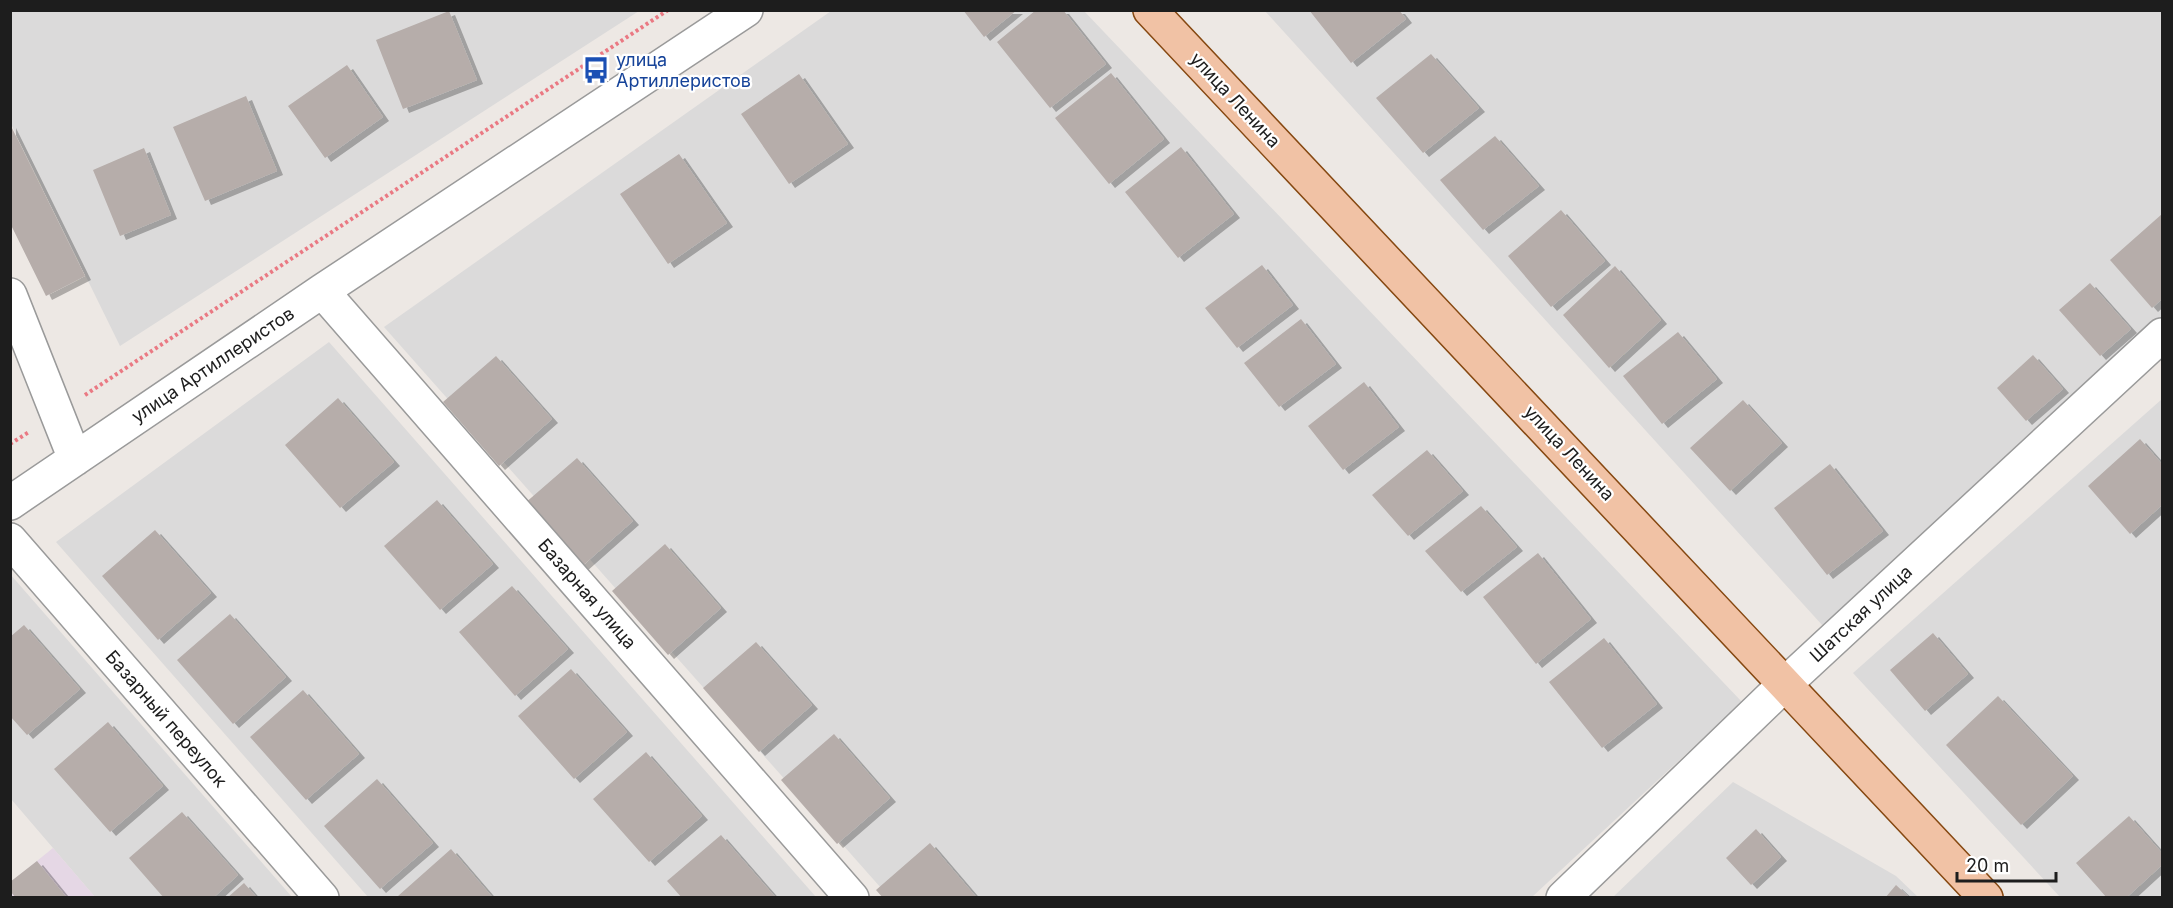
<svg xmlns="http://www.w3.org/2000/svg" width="2173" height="908" font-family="Inter,sans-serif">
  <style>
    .residential { fill: #dbdada }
    .industrial { fill: #e5d7e5 }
    .building { fill: #b6adaa; filter: url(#shadow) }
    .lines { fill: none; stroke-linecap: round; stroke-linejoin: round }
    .minor-casing { stroke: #9a9a9a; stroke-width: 36 }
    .major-casing { stroke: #864811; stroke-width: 36 }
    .path { stroke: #ea7983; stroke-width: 4; stroke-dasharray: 3 3; stroke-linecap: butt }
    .minor { stroke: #fff; stroke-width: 33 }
    .major { stroke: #f1c2a5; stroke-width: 33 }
    .labels { text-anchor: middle; stroke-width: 4.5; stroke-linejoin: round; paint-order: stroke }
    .transit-label { font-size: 18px; fill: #164399; stroke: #fff; text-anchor: start }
    .street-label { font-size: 18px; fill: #1d1d1d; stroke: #fff }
  </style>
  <defs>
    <filter id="shadow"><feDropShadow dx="6" dy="4" stdDeviation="0" flood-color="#0004"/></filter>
  </defs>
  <rect width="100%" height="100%" fill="#ede8e4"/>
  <path class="residential" d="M11,11H639L120,346L11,124Z
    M831,11H1084L1742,702L1532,897H889L384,327Z
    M1265,11H2162V320L1823,626Z
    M329,342L816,897H368L56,542Z
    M2162,399V897H2060L1853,673Z
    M10,574L292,897H95L11,799Z
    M1733,782L1896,876L1918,897L1612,898Z"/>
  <path class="industrial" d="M53,848L95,897L11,898V882Z"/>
  <path class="building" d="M963,10H1017L984,37Z
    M1036,10H1063L1106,64L1050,108L997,42Z
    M1309,10H1399L1406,19L1351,63Z
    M449,11L477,80L403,109L376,40Z
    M1431,54L1479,108L1423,153L1376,98Z
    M347,65L383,117L325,158L288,106Z
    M1111,73L1164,139L1109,184L1055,118Z
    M799,74L848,144L789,184L741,114Z
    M246,96L277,171L205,201L173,127Z
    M10,124L85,276L46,296L10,223Z
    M1495,136L1539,186L1483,230L1440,180Z
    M1181,147L1234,214L1178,258L1125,192Z
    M144,148L171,215L120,236L93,170Z
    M679,154L727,223L668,264L620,194Z
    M1561,210L1605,261L1551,307L1508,256Z
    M2162,214V299L2152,308L2110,260Z
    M1262,265L1293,305L1237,348L1205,308Z
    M1615,266L1661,320L1609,368L1563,315Z
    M2090,283L2131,329L2100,356L2059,310Z
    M1301,319L1336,364L1279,407L1244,363Z
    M1678,332L1717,379L1662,424L1623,376Z
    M2033,355L2063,389L2026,421L1997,388Z
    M496,356L552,419L499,466L443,402Z
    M1364,382L1399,427L1343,470L1308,426Z
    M338,398L394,462L340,508L285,445Z
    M1743,400L1782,443L1730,491L1690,448Z
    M2140,439L2162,464V505L2130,534L2088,486Z
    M1427,450L1463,491L1408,536L1372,495Z
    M577,458L633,521L580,568L524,504Z
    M1830,464L1883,531L1827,575L1774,508Z
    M437,500L493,564L440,610L384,546Z
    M1481,506L1517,547L1461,592L1425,551Z
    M155,530L211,593L158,640L102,576Z
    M665,544L721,608L668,655L612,591Z
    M1538,553L1591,619L1536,664L1483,597Z
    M512,586L568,649L515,696L459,632Z
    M230,614L286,677L233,724L177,660Z
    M24,625L80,689L27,735L10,716V637Z
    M1933,633L1968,674L1925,711L1890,670Z
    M1604,638L1657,704L1602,748L1549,682Z
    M756,642L812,705L759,752L703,688Z
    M571,669L627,732L574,779L518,716Z
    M303,690L359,754L306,800L250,737Z
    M1998,696L2073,776L2021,825L1946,745Z
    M108,722L163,786L110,832L54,769Z
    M834,734L890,798L837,844L781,780Z
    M646,752L702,816L649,862L593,799Z
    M377,779L433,843L380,889L324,826Z
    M182,812L238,875L213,898H164L129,858Z
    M2129,816L2162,853V865L2126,898H2107L2076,863Z
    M1756,829L1781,857L1751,885L1726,858Z
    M721,835L776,898H682L667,881Z
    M930,843L977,898H883L876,890Z
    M451,849L493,898H399L398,896Z
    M37,861L67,898H16L10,891V882Z
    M244,883L257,898H227Z
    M1896,885L1910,898H1885Z"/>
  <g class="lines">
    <defs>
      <path id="minor" d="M322,291L852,898
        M10,295L75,459
        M10,503L322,291L746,10
        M10,540L322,898
        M1563,898L1786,683L2162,335"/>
      <path id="major" d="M1150,10L1986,898"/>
    </defs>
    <use href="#minor" class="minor-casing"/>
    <use href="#major" class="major-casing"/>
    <path class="path" d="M85,395L668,10
      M10,444L29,432"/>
    <use href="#minor" class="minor"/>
    <use href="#major" class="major"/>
  </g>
  <defs>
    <symbol id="bus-bare" viewBox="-9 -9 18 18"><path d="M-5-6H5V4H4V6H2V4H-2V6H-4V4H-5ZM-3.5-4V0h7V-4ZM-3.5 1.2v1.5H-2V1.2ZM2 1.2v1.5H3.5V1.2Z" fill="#1a4fb4" stroke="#fff" stroke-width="2.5" paint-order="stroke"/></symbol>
  </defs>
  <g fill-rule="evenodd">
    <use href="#bus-bare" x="577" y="51" width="38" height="38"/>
  </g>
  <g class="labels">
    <g class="transit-label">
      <text x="616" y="66">улица<tspan x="616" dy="21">Артиллеристов</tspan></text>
    </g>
    <g class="street-label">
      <text transform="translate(1235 100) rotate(47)" y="6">улица Ленина</text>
      <text transform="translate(213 365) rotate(-34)" y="6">улица Артиллеристов</text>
      <text transform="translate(1569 453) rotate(47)" y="6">улица Ленина</text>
      <text transform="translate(587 594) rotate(49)" y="6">Базарная улица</text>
      <text transform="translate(1861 614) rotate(-43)" y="6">Шатская улица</text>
      <text transform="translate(166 719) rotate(49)" y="6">Базарный переулок</text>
    </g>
  </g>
  <rect width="2173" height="908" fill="none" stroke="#1d1d1d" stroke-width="24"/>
  <path d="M1957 872v9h99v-9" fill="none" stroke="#1d1d1d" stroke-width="3"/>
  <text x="1966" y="872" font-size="18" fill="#1d1d1d" stroke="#ffffff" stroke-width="4.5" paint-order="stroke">20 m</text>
</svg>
